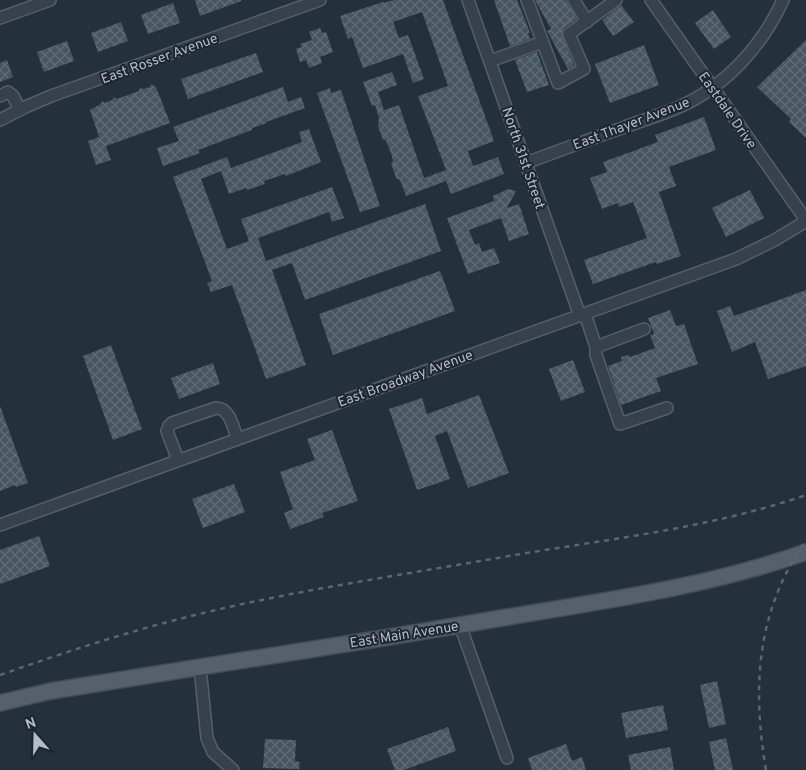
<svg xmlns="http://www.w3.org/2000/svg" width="806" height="770" font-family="Overpass,sans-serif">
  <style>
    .building { fill: url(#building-cross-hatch) }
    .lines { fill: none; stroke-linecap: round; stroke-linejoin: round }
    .minor-casing { stroke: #565f69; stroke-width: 14 }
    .major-casing { stroke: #444d57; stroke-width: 18 }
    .minor { stroke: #37414c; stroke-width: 11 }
    .major { stroke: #55606c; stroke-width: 15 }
    .rail { stroke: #5a6672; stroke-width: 2.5; stroke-dasharray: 5 5; stroke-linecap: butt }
    .labels { text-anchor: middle; stroke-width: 4; stroke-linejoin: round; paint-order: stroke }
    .street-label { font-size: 14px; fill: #b3bcc7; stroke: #1d2630 }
  </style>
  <defs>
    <pattern id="building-cross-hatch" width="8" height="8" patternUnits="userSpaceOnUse" patternTransform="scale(1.25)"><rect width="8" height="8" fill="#485562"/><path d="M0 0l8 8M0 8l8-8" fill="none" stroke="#606c77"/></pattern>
  </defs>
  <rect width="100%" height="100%" fill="#24303b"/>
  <path class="building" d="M195,0H241V1L200,16Z
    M394,0H443L494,141L468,151L473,166L498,157L504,174L451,194L446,181L406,196L400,180L396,178L391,163L393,162L392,156L387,143L385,140H383L378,126L379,118L375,105L372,106L363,82L392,72L397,85L378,92L384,110L399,105L424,178L446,170L418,96L448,86L422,12L393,22L399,38L408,35L424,79L413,83L403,54L363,68L352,37L348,39L340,16L383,2L384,3Z
    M494,0H517L530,33H528L530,39L510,46Z
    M535,0H566L577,19L564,28L562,33L574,66L568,69L547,31L551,29Z
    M173,3L180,23L148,34L141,15Z
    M621,5L634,22L613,36L602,20Z
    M713,10L731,37L714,49L695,23Z
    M121,22L128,41L98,52L91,33Z
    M320,28L322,33L326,32L333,52L320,57L322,63L309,68L306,60L300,62L296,49L302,47L300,44L312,40L309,32Z
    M806,40V138L789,122L791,119L757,87Z
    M67,41L74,61L44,72L37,52Z
    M644,45L659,85L610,103L595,64Z
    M537,52L549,85L527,92L515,60Z
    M256,53L263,72L188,99L181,79Z
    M7,60L13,77L0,82V63Z
    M151,84L156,87L170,123L106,146L111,160L96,165L88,141L99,137L90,110L101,104L102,101L105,103L112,100L114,97L117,99L139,91L140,88L143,89L150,87Z
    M283,87L288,102L301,97L305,108L266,122L267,123L252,128V130L198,150L200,153L163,166L157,148L179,141L173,127Z
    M330,88L331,93L341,90L380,206L360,212L317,93Z
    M704,117L716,150L669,167L676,186L659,192L681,256L657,264L656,262L593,284L584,260L647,238L633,202L619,207L618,203L602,209L590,178L607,172L603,162L658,142L655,135Z
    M309,129L321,162L286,176L285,174L264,181L265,184L247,190L246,188L229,194L221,171L201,179L227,249L249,241L241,219L332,187L344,218L332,222L329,212L258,238L266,261L425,204L441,251L305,300L292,263L272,270L306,365L266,379L232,285L211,292L207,283L212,281L173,177L227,157L231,168L302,142L299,132Z
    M508,189L516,191L507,208L519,204L529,234L509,241L501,218L469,230L475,245L479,243L482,252L494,248L500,263L468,274L447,218L494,201L493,196Z
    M750,190L764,218L726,237L712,208Z
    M440,271L455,311L333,355L319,314Z
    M806,290V366L768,379L755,342L732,352L717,311L730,306L734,316Z
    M670,310L676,326L684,324L698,364L656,378L661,391L621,405L608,366L622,361L621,357L629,355L630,357L655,348L650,335L654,334L648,318Z
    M111,345L142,429L113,440L83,356Z
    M573,360L585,392L561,401L549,369Z
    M213,363L220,384L179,399L171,378Z
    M479,395L509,473L468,488L447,431L435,436L450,479L417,490L389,409L422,398L427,414Z
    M0,406L28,483L16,487L15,485L0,491Z
    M332,430L358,501L322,513L324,517L290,529L284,513L293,509L280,472L315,460L307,439Z
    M234,484L245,512L203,528L192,499Z
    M39,536L50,566L0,584V550Z
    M717,681L726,724L709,728L700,685Z
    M663,705L668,730L626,738L621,713Z
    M448,727L456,751L404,770H395L387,749Z
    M726,738L733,770H715L709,742Z
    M265,739L296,740L295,761L300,762L299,769L263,768Z
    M566,744L572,761L582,757L586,770H532L528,758Z
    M670,747L674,770H631L628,755Z"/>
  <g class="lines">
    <defs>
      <path id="minor" d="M468,0L580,316
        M527,0L558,83L584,69L569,34L616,0
        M574,0L587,22
        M651,0L806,220
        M0,18L50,0
        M490,61L543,42
        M0,96L8,92L13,96L20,110
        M0,120L23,108L51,96L320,0
        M526,163C558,151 590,139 622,128C641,121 661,115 679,107C726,86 762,46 783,0
        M585,314L596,347
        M644,329L596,347V355L620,424L667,408
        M178,460L167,431L169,426L172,423L216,408C230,408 233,427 237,438
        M0,525L736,259L775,240L806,221
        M460,625L507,758
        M200,667L207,738L213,752L233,770"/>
      <path id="major" d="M0,703L51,691C204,667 356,643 508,617C609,600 710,586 806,552"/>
    </defs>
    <use href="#minor" class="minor-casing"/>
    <use href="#major" class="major-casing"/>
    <use href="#minor" class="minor"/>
    <use href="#major" class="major"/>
    <path class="rail" d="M0,675C63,653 126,632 191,616C295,590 403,575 509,556C608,539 711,528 806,495
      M766,770C752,687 756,612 806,540"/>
  </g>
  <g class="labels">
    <g class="street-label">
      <text transform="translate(159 58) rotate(-20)" y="5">East Rosser Avenue</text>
      <text transform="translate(728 110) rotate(55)" y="5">Eastdale Drive</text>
      <text transform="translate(631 123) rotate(-21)" y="5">East Thayer Avenue</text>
      <text transform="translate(524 158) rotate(71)" y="5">North 31st Street</text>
      <text transform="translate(405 378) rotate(-20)" y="5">East Broadway Avenue</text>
      <text transform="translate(404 634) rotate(-9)" y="5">East Main Avenue</text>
    </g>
  </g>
  <g transform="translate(35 735) rotate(340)" stroke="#1d2630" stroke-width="4" paint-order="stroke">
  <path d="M0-4L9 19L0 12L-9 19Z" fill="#b3bcc7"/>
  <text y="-8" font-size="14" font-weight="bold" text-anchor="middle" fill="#b3bcc7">N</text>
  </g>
</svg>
